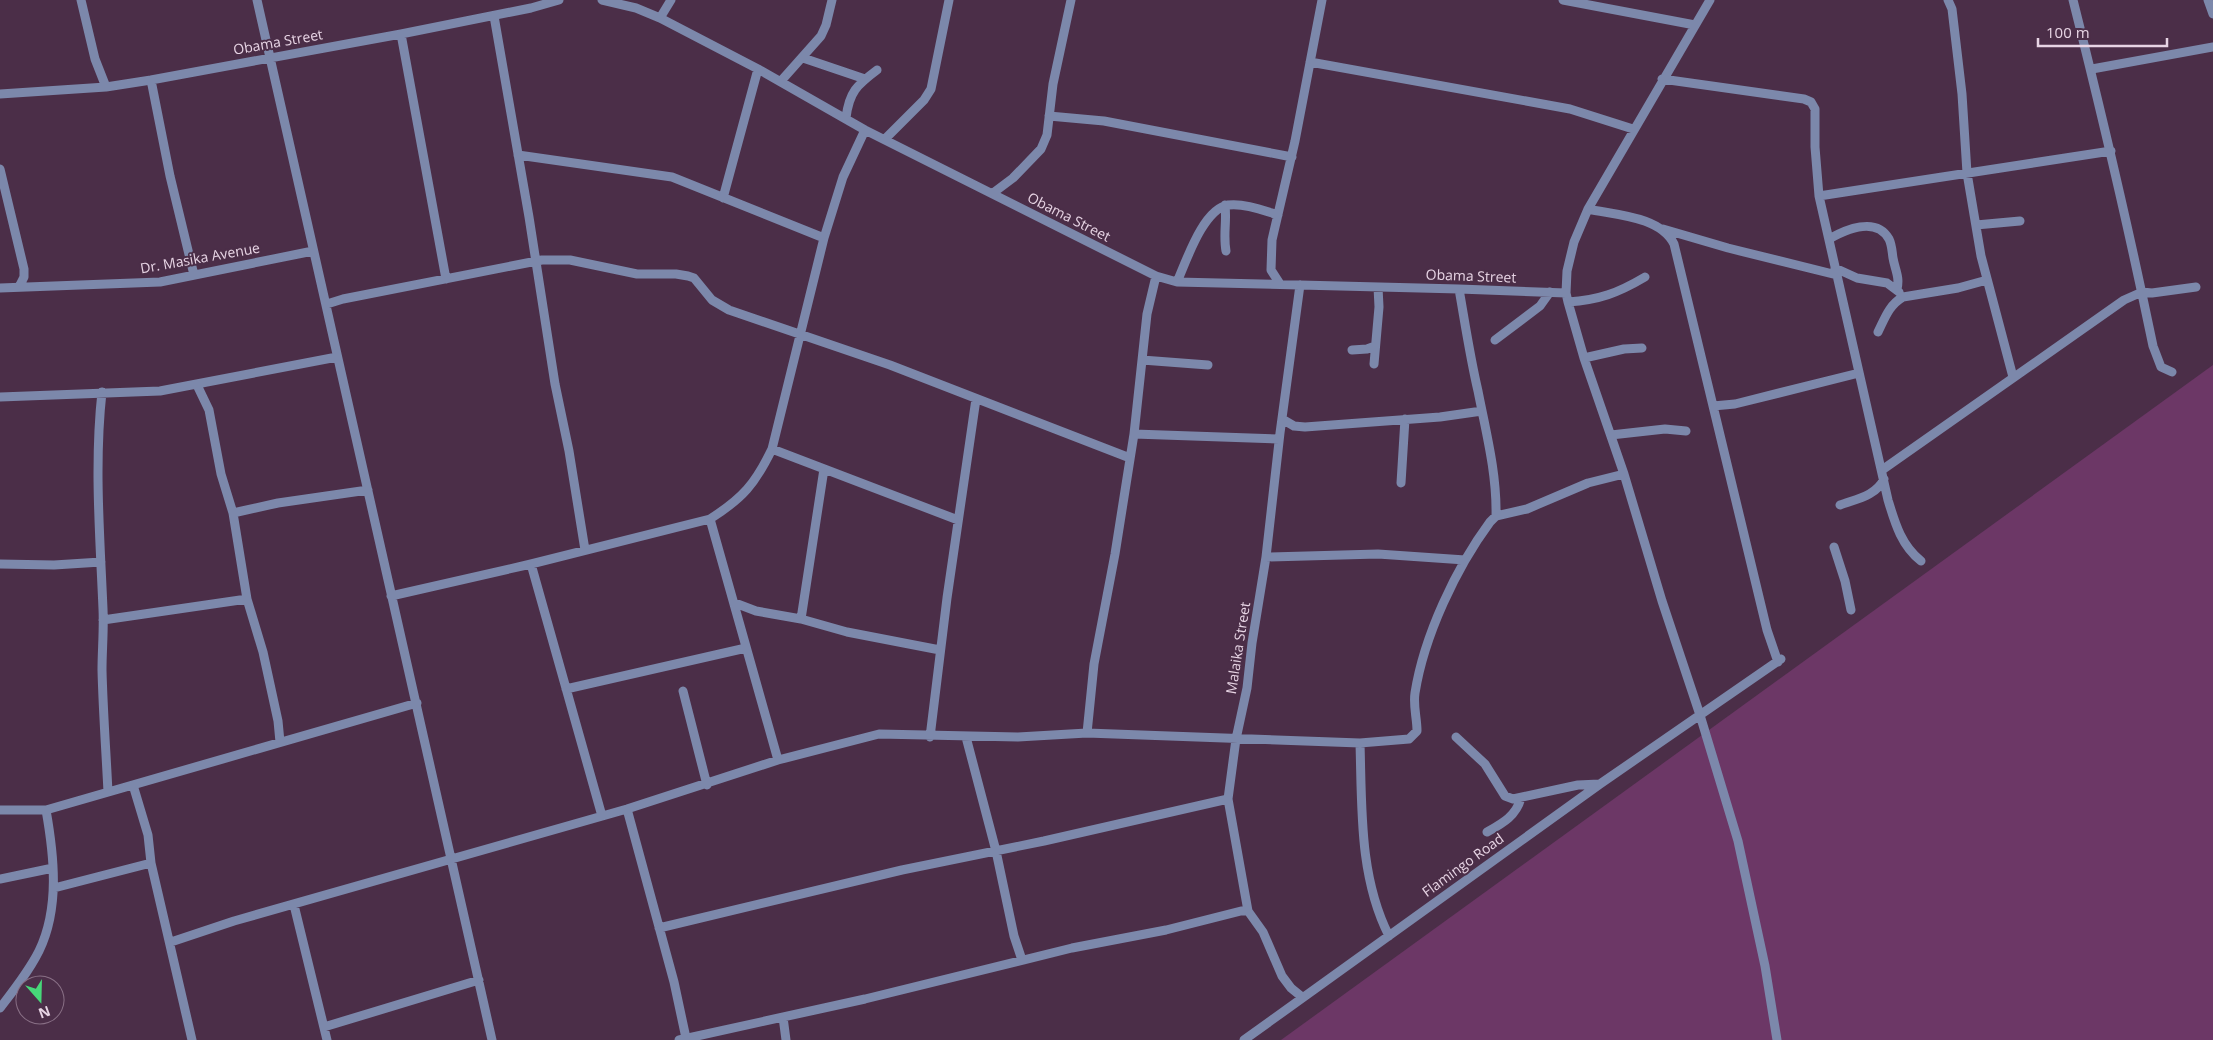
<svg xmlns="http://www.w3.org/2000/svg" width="2213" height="1040" font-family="'Open Sans',sans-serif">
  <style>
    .green { fill: #6c3766 }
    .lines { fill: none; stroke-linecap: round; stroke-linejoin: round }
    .minor { stroke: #7c88ab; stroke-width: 9 }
    .labels { text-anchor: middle; stroke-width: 4; stroke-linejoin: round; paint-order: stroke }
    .street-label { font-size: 14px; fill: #e7d4e4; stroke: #4b2e48 }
  </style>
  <rect width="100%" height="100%" fill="#4b2e48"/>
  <path class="green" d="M2213,365V1040H1281Z"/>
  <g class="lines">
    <path class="minor" d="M81,0L95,59L106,87
      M257,0L492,1040
      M602,0L636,8L660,18L758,69L865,130L1156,276L1177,282L1459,289L1566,293
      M1563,0L1695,25
      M1710,0L1588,209L1574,242L1567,271L1566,293L1568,302L1584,358L1624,474L1662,601L1700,715L1738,841L1765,966L1777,1040
      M1948,0L1952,9L1962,94L1967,173L1981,256L2013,377
      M2073,0C2102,115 2129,230 2153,346L2161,367L2172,372
      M2208,0L2213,14
      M494,16L529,217L555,384L569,451L585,550
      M660,18L671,0
      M401,34L446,279
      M803,58L865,79
      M1310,62L1570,109L1633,129
      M2092,69L2213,47
      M1662,79L1804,99L1811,102L1815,109V147L1819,196L1888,500C1895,523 1901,545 1921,561
      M151,80L170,176L194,275
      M781,81L821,36L826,25L832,0
      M0,94L106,87L151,80L401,34L531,8L559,0
      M1049,116L1104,121L1292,157
      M846,118C849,92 857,85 877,70
      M885,139L924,100L931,89L949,0
      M518,155L672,177L824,238
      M0,169L24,269V277L19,287
      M993,193L1013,178L1041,149L1047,135L1053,84L1071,0
      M1819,196L2111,151
      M723,198L758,69
      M1225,205C1227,221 1223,235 1226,251
      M1588,209C1615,215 1660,216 1674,244L1767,630L1778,662
      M1976,225L2020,221
      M1663,229L1728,248L1837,275
      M1829,239C1845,230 1876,216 1889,239C1892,245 1892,252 1893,258C1895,270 1900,277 1897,289
      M1835,268L1857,278L1887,283L1899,292
      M1177,282C1186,262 1203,209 1228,205C1244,203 1262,210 1278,215
      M1280,284L1271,270L1272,240L1295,141L1322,0
      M1300,285L1280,433L1266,557L1252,643L1247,688L1236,739L1228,799L1248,911L1263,932L1282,976L1291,988L1302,997
      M0,288L160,282L313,251
      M1459,289C1465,323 1470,357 1478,391C1486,432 1497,474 1496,516
      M1568,302C1599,300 1618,293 1645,277
      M327,304L343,299L542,260H570L637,274H676L688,276L694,278L712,300L729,310L890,365L1130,458
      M1878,332C1885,318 1889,305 1903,297L1958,288L1987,280
      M1495,340L1540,306L1550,292
      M1352,350L1367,349L1375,346
      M1584,358L1624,349L1642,348
      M1142,360L1208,365
      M1374,364L1379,307L1378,287
      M197,385L209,410L221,474L233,513L247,599L263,652L278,721L280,742
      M102,392C94,464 100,537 103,609C104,630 102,650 102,670C103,711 106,751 108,792
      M0,397L160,391L337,357
      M1713,406L1735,404L1859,373
      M1282,419L1294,426L1305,427L1440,417L1482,411
      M1134,434L1279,439
      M1611,435L1665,429L1686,431
      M772,449L958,520
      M1882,470L2124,300L2142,292L2152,293L2196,287
      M1401,483L1405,419
      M1840,505C1856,499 1876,496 1884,479
      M233,513L278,503L368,490
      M710,519L778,760
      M1834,547L1845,581L1851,610
      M1266,557L1378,554L1465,560
      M0,564L54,565L101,562
      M531,564L602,816
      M391,596L531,564L710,519C743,498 755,484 772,449L824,238L843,177L865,130
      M735,603L756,611L801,619L847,632L940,650
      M801,619L824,469
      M103,620L247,599
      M566,689L746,648
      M683,691L707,785
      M1087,733L1094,664L1115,554L1134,434L1147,314L1156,276
      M930,737L947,598L976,399
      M966,737L996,851L1014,936L1022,960
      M1456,737L1485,764L1505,796L1513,799L1578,785L1599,784
      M1360,743C1362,808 1359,877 1389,936
      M133,785L148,835L151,863L192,1040
      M627,809L674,982L686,1038
      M0,810H46L417,703
      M1487,832C1503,823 1516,816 1521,798
      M0,879L53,868
      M54,888L151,863
      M294,905L327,1040
      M659,928L902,870L1044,841L1228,799
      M171,942L234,921L627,809L778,760L879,734L1018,737L1087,733L1360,743L1409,739L1417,731C1417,718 1413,706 1415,693C1424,636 1456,568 1490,522L1496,516L1527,509L1588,483L1624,474
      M0,1008C14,990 29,971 39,951C60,908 54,855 46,810
      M783,1017L786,1040
      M324,1027L479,980
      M679,1040L865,999L1072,948L1166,930L1241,911H1248
      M1244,1040L1600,784L1781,659"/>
  </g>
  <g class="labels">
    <g class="street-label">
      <text transform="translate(278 42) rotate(-10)" y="5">Obama Street</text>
      <text transform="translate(1069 217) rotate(27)" y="5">Obama Street</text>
      <text transform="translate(200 258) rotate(-10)" y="5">Dr. Masika Avenue</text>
      <text transform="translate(1471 276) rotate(2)" y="5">Obama Street</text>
      <text transform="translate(1238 648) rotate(-81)" y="5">Malaika Street</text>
      <text transform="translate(1463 865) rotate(-36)" y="5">Flamingo Road</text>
    </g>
  </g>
  <g transform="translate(40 1000) rotate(160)"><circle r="24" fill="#4b2e48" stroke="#897086"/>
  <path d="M0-4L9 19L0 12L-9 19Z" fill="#47d779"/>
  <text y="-8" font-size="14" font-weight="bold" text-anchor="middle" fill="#e7d4e4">N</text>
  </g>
  <path d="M2038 38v8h129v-8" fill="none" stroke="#e7d4e4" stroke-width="2.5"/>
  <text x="2046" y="38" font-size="15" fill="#e7d4e4" stroke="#4b2e48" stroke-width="4" paint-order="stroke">100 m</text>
</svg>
